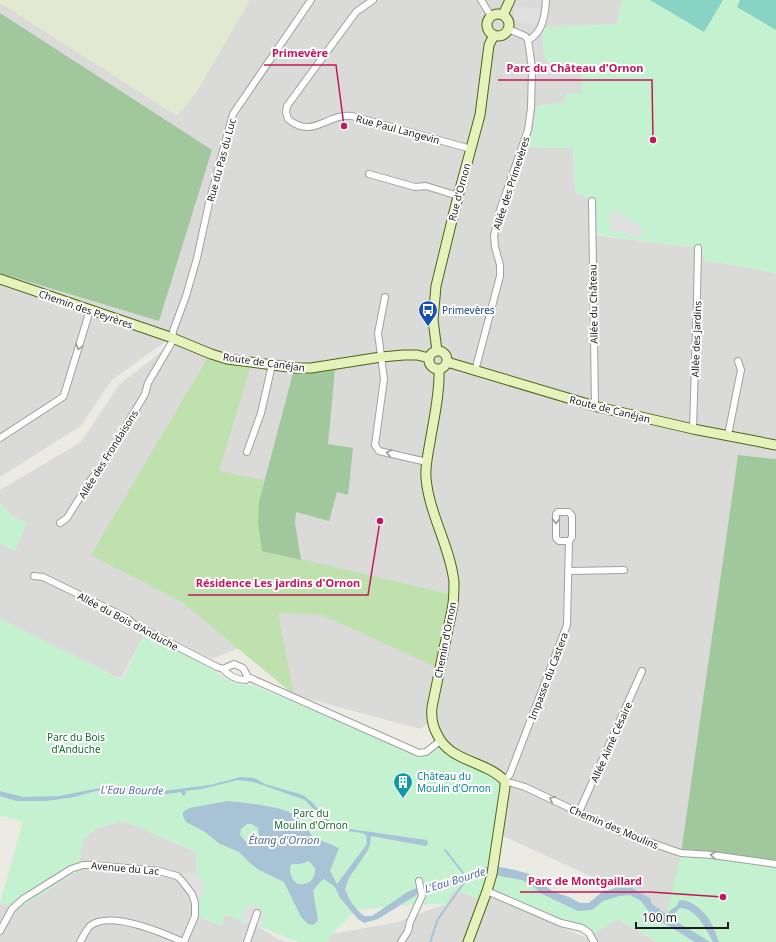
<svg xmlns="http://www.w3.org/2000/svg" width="776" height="942" font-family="'Noto Sans',sans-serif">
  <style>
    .residential { fill: #dadad9 }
    .farmland { fill: #e3e9d0 }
    .grass { fill: #bee1ae }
    .forest { fill: #a1c79c }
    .park { fill: #c4f2d0 }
    .pitch { fill: #89d3c4 }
    .parking { fill: #e0e0e0 }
    .water { fill: #a8c3d5; fill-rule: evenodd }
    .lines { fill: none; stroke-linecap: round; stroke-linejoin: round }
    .stream { stroke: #a8c3d5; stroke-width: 2 }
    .street-casing { stroke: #a0a0a0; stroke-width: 8 }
    .secondary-casing { stroke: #4d6611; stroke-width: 11 }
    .street { stroke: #fff; stroke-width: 6 }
    .secondary { stroke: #e5f2bc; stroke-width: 9 }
    .oneway { stroke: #999 }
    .labels { text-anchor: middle; stroke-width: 4; stroke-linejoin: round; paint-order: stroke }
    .street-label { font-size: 10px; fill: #1c1c1c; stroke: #fff }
    .transit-label { font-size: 10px; fill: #164399; stroke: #fff; text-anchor: start }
    .park-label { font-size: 10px; fill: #176d2e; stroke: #fff }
    .culture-label { font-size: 10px; fill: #0d838f; stroke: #fff; text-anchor: start }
    .water-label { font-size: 11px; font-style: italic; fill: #546da1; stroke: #fff }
    .leader { fill: none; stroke: #c2185b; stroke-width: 1.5 }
    .callout-dot { fill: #c2185b; stroke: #fff; stroke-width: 1.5 }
    .callout-label { font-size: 11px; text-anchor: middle; font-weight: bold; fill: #c2185b; stroke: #fff; stroke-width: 4; stroke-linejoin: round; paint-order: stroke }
  </style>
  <rect width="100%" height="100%" fill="#ecebe3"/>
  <path class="residential" d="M0,0H622L617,24L541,28L543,38V53L550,65L562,71L581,72L582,93L564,103L537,106L533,133L527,147L573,148L575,191L592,201L593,235L698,248L705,260L776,273V459L738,455L681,853L666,914L627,888H616L499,834L432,720L420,729L294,695L239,648L212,659L148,627L121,679L0,619V543L15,551L11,515L0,504V490L81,442L119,385L180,337L176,334L112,380L81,426L0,477Z
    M124,821L196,852L198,917L224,914L245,923L254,924L278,939L286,942H0V903L18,909L83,839L97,828Z
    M454,889L479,899L494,897L585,937L619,919L657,942H328L332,934L398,922L445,904Z"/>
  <path class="farmland" d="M0,0H250L196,93L177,116L0,3Z"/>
  <path class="grass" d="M207,359L220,363L250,368L219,471L264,480L259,502L262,550L449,594V601L436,667L322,615L278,613L294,695L182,602L91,555Z"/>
  <path class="forest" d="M0,13L212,150L159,321L0,273Z
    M335,369L328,444L353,448L348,495L337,492L329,521L296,512L295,523L301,560L262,551L258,523L259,502L293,373L305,374Z
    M738,455L776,459V942L666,914L681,853Z"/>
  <path class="park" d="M622,0H776V273L705,260L697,248L592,234V201L575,191L573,148L526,147L533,133L537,106L564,103L566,93H582L581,72L562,71L550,65L543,53V38L541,28L617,24Z
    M0,504L11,515L27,523L15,551L0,543Z
    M0,619L122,680L146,631L232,682L244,685H252L419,753L437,745L505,781L493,866L515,870L529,874L536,880L554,892L569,897L580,903H589L602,892L616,888H632L650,898L652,904L666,914L681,853L776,864V942H658L619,919L594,933H589L487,891V881L479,899L454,889L446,904L404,905L356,910L332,934L328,942H299L260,927L265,915H242L245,923L225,914L221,926L198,917L196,852L124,821L97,828L83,839L78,871L18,909L0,903L23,821L0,816Z"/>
  <path class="pitch" d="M650,0H723L704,32Z
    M740,0H776V30L737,7Z"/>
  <path class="parking" d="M514,6L542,9L539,20L532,27L514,20Z
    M614,210L642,227L643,232L641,236H635L617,231L610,233V214Z
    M188,872L206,882L202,888L205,893L195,903L178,878Z
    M253,905L260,908L263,913L265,915L260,927L254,924L245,923L242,915L246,908Z"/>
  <path class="water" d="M241,777L254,778L265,784L303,795L312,802L328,820L343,828L427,840L428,843L426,846L371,836L370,844L368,850L349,878L345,889C349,900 354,908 364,916H372L409,891L417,888L446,882L481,868L494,866L515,870L529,874L536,880L554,892L569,897L580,903H589L602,892L616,888H632L650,898L652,904L666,914L677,905L680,900C693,900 706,913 712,924C715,929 716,936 719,942H713C707,930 696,908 680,908L669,919L679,923L710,942H695L652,916L641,901L630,895L620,896L603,901L592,910L578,911L540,893L531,884L521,880L489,874H483L475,877H468L453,885L418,894L378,919L364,923L358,919L340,898L335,887L324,879L319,883L313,891L318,920L314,925L308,924L301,917L284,882L259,870L251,864L239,852L220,844L205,832L186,822L183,816V812L189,808L228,801L255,804L277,808L289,812L299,818L313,837L339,848L330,871L337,884L367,844L366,835L362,833L338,830L327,824L305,800L254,782L238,780L202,789L185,791L186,794L183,796L181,792L160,795L117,791H96L74,797L47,801H16L0,796V791L23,797L59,796L100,788L138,791H162L210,785ZM247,824H252L258,828C260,836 258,845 247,843L240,835L241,829ZM309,861L315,868C317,887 289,893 290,866L292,864H300Z"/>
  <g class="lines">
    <path class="stream" d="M445,850L464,874
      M430,942L438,919L468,877"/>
    <defs>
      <path id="street" d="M373,0L356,12L287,106L286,112L288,119C313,140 327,113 352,116L471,149
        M481,0L491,16
        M528,40C543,33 545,15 546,0
        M369,174L415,187L426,186L458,196
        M592,201L595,406
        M385,297L378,333L384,379L375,445L379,451L427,462
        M475,371L500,276V265L495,247L494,236L500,210L528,130L531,108L532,68L528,40L525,36L508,29
        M693,429L697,299L698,248
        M728,435L741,370L738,361
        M0,438L63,397L64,395L90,310
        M247,452L261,413L272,365
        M60,523L67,518L92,478L100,470L145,394L148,383L172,342L173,331L186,296L197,258L209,203L233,114L311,0
        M569,541H559L556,538V514L558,512H569L572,516V537L569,541L567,625L510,774L505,781L525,787L616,830L672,850L681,853L712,855L776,864
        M568,571L624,570
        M34,576L43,577L127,618L137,627L149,632L217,667L223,669
        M223,669L234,664L243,668L248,677L419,753L426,752L440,741
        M223,669C229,676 236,680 246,680L248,677
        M579,812L642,671
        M487,891L561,923L582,928L589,933L594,942
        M0,931L12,909L23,899L71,869L83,865H92L159,871L177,876L182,881L192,894L195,903V916L184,942
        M80,942C83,937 86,930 90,926C110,910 163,933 183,942
        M247,942L257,913
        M401,942L408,931L410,922L422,896L419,881"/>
      <path id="secondary" d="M487 25a11 11 0 1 1 22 0a11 11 0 1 1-22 0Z
        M503,15L510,0
        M0,279L170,337L211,354L227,359L296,368H311L381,357L404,355H417L429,358
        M429 360a9 9 0 1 1 18 0a9 9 0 1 1-18 0Z
        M437,351L433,320L436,286L456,204L480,115L489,45L494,35
        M447,362L598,407L693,429L776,445
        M439,369C440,393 434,418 430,442C428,454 425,466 426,478C429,514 450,546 454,582C454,591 454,601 452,610L432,707C431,717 432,725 437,734C449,762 485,760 505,781V787L492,874L487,891L468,942"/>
    </defs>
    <use href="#street" class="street-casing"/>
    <use href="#secondary" class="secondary-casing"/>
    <use href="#street" class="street"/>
    <use href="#secondary" class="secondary"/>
  </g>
  <defs><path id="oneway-chevron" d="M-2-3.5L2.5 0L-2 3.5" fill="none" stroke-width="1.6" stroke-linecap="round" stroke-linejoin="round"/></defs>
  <g class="oneway">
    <use href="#oneway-chevron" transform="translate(79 347) rotate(106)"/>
    <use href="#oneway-chevron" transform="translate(389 453) rotate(-167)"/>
    <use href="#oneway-chevron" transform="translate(556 521) rotate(90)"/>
    <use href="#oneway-chevron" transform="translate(552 799) rotate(-155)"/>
    <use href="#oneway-chevron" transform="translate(713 855) rotate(-174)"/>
  </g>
  <defs>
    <symbol id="bus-pin" viewBox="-11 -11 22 30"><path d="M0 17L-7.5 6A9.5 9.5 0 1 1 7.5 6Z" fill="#1a4fb4" stroke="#fff"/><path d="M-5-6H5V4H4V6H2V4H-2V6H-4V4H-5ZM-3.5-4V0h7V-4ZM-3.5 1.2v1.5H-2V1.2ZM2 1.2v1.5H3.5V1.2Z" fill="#fff"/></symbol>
    <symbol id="building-pin" viewBox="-11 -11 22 30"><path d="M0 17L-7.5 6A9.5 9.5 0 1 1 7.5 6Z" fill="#0f9aa8" stroke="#fff"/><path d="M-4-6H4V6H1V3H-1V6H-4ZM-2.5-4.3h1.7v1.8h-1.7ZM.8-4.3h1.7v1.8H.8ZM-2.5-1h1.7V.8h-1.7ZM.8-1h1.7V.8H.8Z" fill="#fff"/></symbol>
  </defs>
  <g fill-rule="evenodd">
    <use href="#bus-pin" x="417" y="299" width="22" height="30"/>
    <use href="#building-pin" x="392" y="771" width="22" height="30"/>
  </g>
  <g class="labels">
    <g class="street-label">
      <text transform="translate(398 129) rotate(15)" y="4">Rue Paul Langevin</text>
      <text transform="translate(221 160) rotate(-75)" y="4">Rue du Pas du Luc</text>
      <text transform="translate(511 183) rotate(-72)" y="4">Allée des Primevères</text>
      <text transform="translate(459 192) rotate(-75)" y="4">Rue d'Ornon</text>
      <text transform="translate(593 304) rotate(-91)" y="4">Allée du Château</text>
      <text transform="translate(86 309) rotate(19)" y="4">Chemin des Peyrères</text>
      <text transform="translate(696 339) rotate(-88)" y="4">Allée des Jardins</text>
      <text transform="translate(264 362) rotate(8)" y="4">Route de Canéjan</text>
      <text transform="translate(610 409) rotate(14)" y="4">Route de Canéjan</text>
      <text transform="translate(108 454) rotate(-58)" y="4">Allée des Frondaisons</text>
      <text transform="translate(128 621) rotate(28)" y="4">Allée du Bois d'Anduche</text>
      <text transform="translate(445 640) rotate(-79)" y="4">Chemin d'Ornon</text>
      <text transform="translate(548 676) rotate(-69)" y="4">Impasse du Castera</text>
      <text transform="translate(611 742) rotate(-66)" y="4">Allée Aimé Césaire</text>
      <text transform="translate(614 827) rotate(23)" y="4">Chemin des Moulins</text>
      <text transform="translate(125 868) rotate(5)" y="4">Avenue du Lac</text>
    </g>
    <g class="transit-label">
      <text x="442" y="314">Primevères</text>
    </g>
    <g class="park-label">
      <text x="76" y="741">Parc du Bois<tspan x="76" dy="12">d'Anduche</tspan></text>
      <text x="311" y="817">Parc du<tspan x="311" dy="12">Moulin d'Ornon</tspan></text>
    </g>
    <g class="culture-label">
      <text x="417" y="780">Château du<tspan x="417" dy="12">Moulin d'Ornon</tspan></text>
    </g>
    <g class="water-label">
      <text transform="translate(132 790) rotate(1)" y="4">L'Eau Bourde</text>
      <text x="284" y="844">Étang d'Ornon</text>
      <text transform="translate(455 880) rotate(-17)" y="4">L'Eau Bourde</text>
    </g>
  </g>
  <path class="leader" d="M344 126L336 65H264M653 140L652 80H498M380 521L368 595H188M723 897L650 892H520"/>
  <g class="callout-dot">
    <circle cx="344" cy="126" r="4"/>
    <circle cx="653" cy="140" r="4"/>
    <circle cx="380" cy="521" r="4"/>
    <circle cx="723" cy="897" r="4"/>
  </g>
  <g class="callout-label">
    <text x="300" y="57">Primevère</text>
    <text x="575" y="72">Parc du Château d'Ornon</text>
    <text x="278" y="587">Résidence Les jardins d'Ornon</text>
    <text x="585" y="885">Parc de Montgaillard</text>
  </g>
  <path d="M636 922v6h92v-6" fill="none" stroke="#1c1c1c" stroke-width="2"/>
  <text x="642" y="922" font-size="12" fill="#1c1c1c" stroke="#ffffff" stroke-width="3" paint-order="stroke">100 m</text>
</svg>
